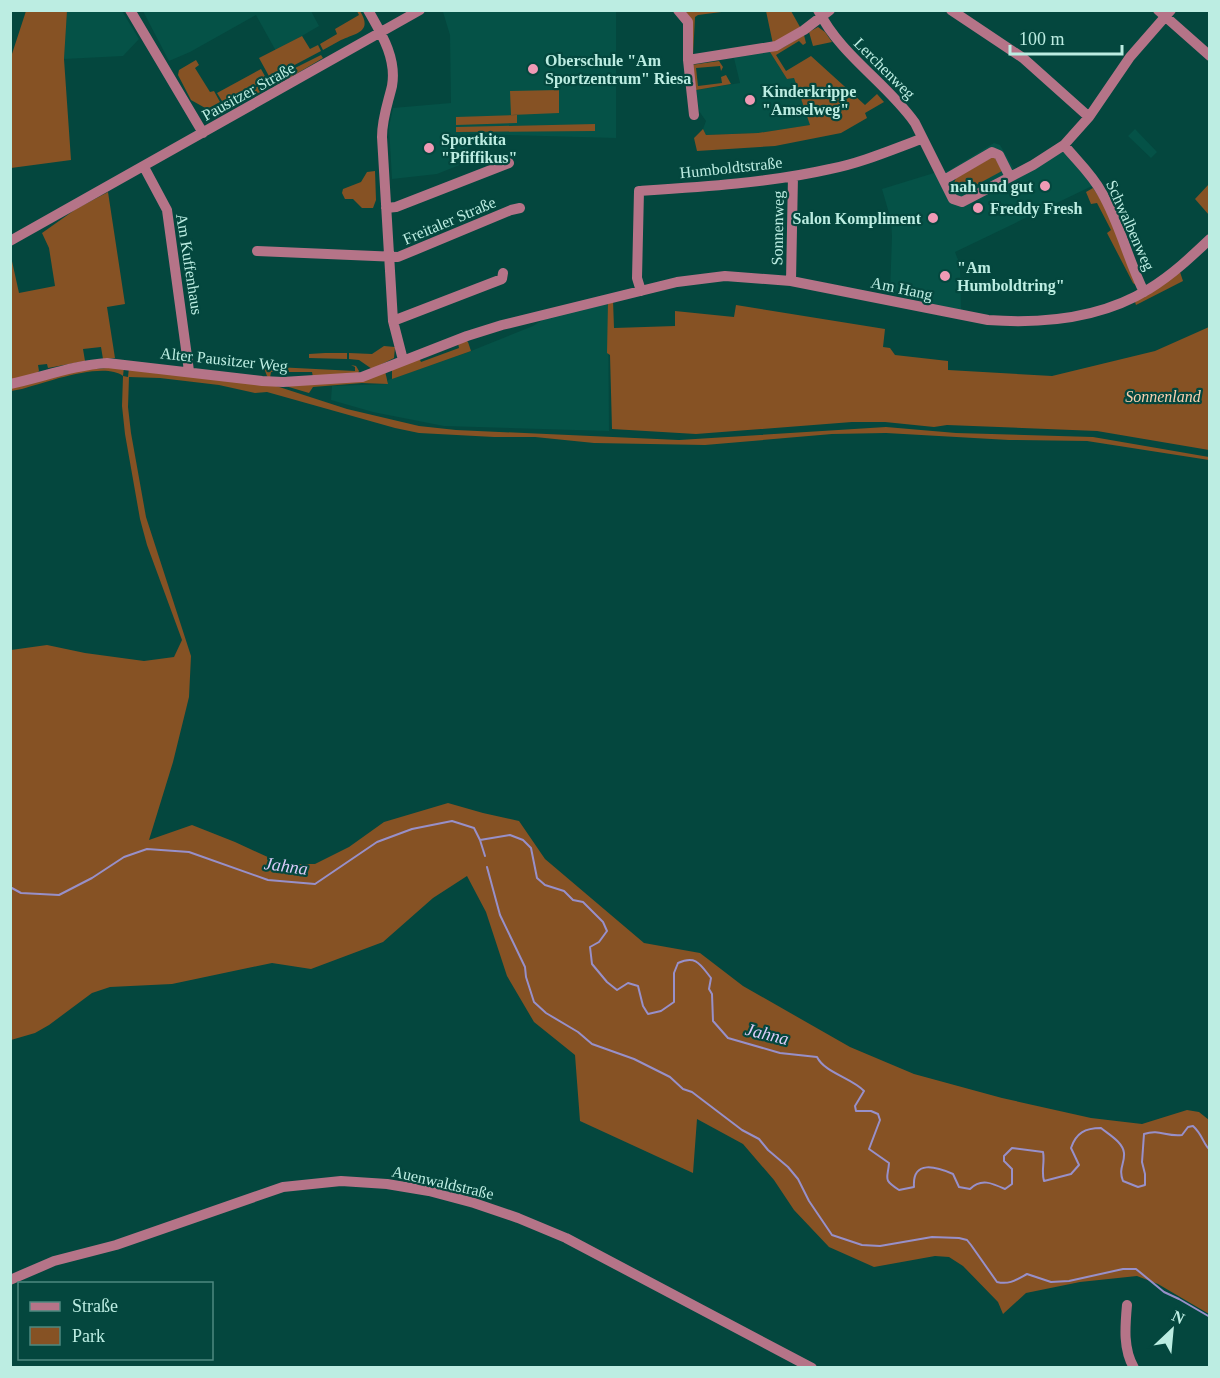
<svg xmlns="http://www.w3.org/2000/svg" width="1220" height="1378" font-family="Georgia,serif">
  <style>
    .built { fill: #055247 }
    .green { fill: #865224 }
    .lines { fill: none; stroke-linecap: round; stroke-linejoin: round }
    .stream { stroke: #9890c9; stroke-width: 2 }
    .minor { stroke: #b57488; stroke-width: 10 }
    .poi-dot { fill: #f09ab5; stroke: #04473e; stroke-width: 2 }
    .labels { text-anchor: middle; stroke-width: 4.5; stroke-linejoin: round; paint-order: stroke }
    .poi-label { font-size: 16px; font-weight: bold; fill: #bcede2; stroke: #04473e; text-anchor: start }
    .street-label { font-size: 16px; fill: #bcede2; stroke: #04473e }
    .park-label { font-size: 16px; font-style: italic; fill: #fad0b0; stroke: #04473e }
    .water-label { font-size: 18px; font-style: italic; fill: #dacbf9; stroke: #04473e }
  </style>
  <rect width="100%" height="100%" fill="#04473e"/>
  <path class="built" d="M67,11H122L139,39L123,56L64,59Z
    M143,11H311L319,26L276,51L256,15L190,52L169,61Z
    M445,11H616V138L469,134L467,162L437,174L392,179L389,127L393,108L451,103L450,35L443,12Z
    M770,52L787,79L794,78L811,125L758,133L706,135L703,129L706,121L699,111L696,90L740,83L734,58Z
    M1135,129L1157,152L1151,158L1128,136Z
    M994,143L1000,145L1014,169L1028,164L1058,143L1092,186L955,252L960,265L961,310L890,294L892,236L891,220L882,189L934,173L948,171Z
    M608,302L609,431L444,426L373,412L331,400L332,386L387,384L388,380L471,351L533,326L544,319Z"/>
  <path class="green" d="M686,10L729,11L698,15L695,17L693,56Z
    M26,11H67L64,59L71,160L11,168V57Z
    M357,11H360C373,32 356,33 341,40C335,43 329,47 323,50L320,44L337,34L335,29L359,15Z
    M766,11H791L800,27L773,44Z
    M818,27L825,32L832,42L813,46L809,32Z
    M804,35L806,43L803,45L799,41L776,55L786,71L811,56L865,105L877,94L884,102L865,113L867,118L841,133L775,146L697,151L694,138L703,129L706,135L758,133L810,125L794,78L787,79L770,52L784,47Z
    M302,36L310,49L318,45L321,51L270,78L259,58Z
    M321,55L323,58L291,77L227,108L221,110L213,109Z
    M196,60L199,65L195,68L210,92L214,91L220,102L207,109L191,100L178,75L179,70Z
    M719,61L723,67L721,71L720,66L696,68L698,86L722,83L721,77L726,75L731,84L696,90L691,65Z
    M261,69L266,78L265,81L222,101L217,93Z
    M559,90V113L511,115L510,91Z
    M517,115V123L456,125V117Z
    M595,124V131L456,132V127Z
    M994,156L1002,171L963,192L955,188L954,183L956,178Z
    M375,171L376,200L373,208H362L353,199H345L342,193L343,189L361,182L367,172Z
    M1209,184V215L1195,199Z
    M1093,188L1107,209L1137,286L1133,283L1107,233L1111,230L1097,203L1091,204L1086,192Z
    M108,192L125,304L107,307L115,358L103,359L101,347L83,349L85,361L48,368L47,364L38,365L39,371L37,373L11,380L10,252L19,293L55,286L49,248L42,233L76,209Z
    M1180,272L1183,281L1136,305L1135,302Z
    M613,300L614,328L675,326V311L734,317L736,305L885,329L883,347L890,348L895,355L948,361V370L1052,376L1155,351L1209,327V450L1097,431L947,425L934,427L885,422H852L696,434L612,429L610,355L607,353L608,302Z
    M465,340L468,342L471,351L392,379V368L419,358L421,362L459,348L458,343Z
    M384,346L395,347L394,358L372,369L359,360L349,359V353L372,354Z
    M325,353H347V359L309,358V354Z
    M269,362H276V367L355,371V367L351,365L356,366L359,371L358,373L313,377L312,372H271L270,378L267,376L264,368Z
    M124,367L123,376L128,377L129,367L270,384L347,409L419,426L456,430L679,440L886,427L956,433L1093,437L1209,457V460L1087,441L1009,440L886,433L832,434L705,445L594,443L535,437H494L419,433L395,428L267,392L255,393L219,385L160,378L129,377L128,407L131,433L146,517L191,656L189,697L173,762L149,840L192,825L235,842L283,864H315L349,847L384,822L448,803L483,813L519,821L545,859L644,943L700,953L743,986L850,1047L914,1074L1002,1098L1091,1118L1142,1124L1187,1110L1199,1112L1209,1120V1314L1158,1284L1137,1276L1080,1282L1026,1293L1003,1314L998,1302L963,1266L949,1257L935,1256L874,1267L829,1247L794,1210L774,1180L743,1144L697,1119L693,1173L580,1121L575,1055L534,1022L507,976L486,912L467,876L433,898L383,942L311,969L272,963L172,984L110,987L92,993L49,1025L35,1033L11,1040V650L47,645L85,653L144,661L174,657L182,640L147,545L140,519L125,434L122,406L123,376C103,361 45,383 22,389L11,391V387L75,370Z
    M385,371L388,384L362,383L313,387L309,393L282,385Z"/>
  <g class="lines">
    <path class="stream" d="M480,840L485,856
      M487,867L500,915L525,967L526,977L534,1002L546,1013L578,1032L592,1044L634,1059L670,1077L683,1089L692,1092L742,1130L759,1139L768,1150L788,1167L798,1179L809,1201L832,1235L862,1245L880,1246L932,1237L959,1238L967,1240L971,1245L997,1282C1009,1285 1016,1280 1027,1274L1051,1282L1069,1281L1123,1269H1136L1164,1292L1179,1299L1210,1317
      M10,887L21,893L59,895L92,878L124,857L147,849L189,852L268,880L315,884L377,842L412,829L452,821L474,828L480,840L510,835L523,840L531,848L537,878L545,885L564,891L573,900L583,902L603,922L607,931L599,942L590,947L592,964L607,982L617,990L628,983L638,986L643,1006L648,1014L661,1011L674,1002V973L678,963C696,955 700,964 711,978L709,989L712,994L713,1021L728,1038L780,1053L817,1057C825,1073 852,1078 864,1091L855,1106L856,1111H871L878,1114L880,1120L869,1149L889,1163C888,1179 882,1179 899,1190L914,1187C912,1159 937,1167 953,1174L959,1187L970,1189C981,1178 992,1183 1005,1189L1012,1184V1169L1004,1161V1156L1012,1148L1043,1152C1045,1162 1041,1171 1044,1181L1071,1174L1079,1165L1071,1148C1076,1133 1085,1128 1101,1128C1108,1134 1123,1142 1124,1153C1125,1164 1118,1168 1123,1181L1138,1187L1145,1185V1174L1142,1162L1144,1134C1160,1129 1166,1137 1182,1135L1188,1127L1193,1126C1203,1135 1203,1144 1210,1150"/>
    <path class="minor" d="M130,10L203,133
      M368,10C381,33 397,58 392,86C388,103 382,118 382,137L393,321L403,360
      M678,10L688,22V60L694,115
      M818,10C841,56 886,82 915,123L953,199L962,202L1033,165L1064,145L1089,117L1130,57L1171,10
      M951,10L1023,58L1089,117
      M1158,10L1210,56
      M688,60L776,46L804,30L830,10
      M1064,145C1077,161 1092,174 1102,193C1120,224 1128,260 1144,292
      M144,167L167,210L189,371
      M944,180L992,152L999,155L1010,177
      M386,208L396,207L509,163
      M10,241L420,10
      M257,251L398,257L511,210L520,208
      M791,281L793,176
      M641,291L637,278L639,191C702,187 768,183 830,169C861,163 891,150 921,139
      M393,321L502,279L503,273
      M10,384C43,377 74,365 107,363L262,381L283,382L362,377L467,336L502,325L677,282L725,276L791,281L988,320C1043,324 1102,318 1149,289C1172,275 1191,257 1210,239
      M10,1280L54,1261L116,1245L283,1187L341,1181L387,1184L429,1191L474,1203L518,1218L566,1238L812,1368
      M1127,1305C1125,1327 1123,1349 1134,1368"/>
  </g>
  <g class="poi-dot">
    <circle cx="533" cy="69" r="6"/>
    <circle cx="750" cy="100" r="6"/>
    <circle cx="429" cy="148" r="6"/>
    <circle cx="1045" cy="186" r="6"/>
    <circle cx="978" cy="208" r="6"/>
    <circle cx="933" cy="218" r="6"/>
    <circle cx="945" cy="276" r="6"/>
  </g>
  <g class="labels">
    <g class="poi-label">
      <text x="545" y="66">Oberschule "Am<tspan x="545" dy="18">Sportzentrum" Riesa</tspan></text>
      <text x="762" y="97">Kinderkrippe<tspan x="762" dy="18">"Amselweg"</tspan></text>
      <text x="441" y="145">Sportkita<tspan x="441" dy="18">"Pfiffikus"</tspan></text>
      <text x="1033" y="192" text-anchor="end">nah und gut</text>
      <text x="990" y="214">Freddy Fresh</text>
      <text x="921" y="224" text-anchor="end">Salon Kompliment</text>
      <text x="957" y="273">"Am<tspan x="957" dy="18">Humboldtring"</tspan></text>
    </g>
    <g class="street-label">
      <text transform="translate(885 68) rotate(45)" y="6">Lerchenweg</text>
      <text transform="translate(248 91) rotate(-29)" y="6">Pausitzer Straße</text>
      <text transform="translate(731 167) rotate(-6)" y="6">Humboldtstraße</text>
      <text transform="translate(449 220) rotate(-23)" y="6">Freitaler Straße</text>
      <text transform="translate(1131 225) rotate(66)" y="6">Schwalbenweg</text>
      <text transform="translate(777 228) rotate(-89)" y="6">Sonnenweg</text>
      <text transform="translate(190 264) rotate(81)" y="6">Am Kuffenhaus</text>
      <text transform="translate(902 288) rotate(12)" y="6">Am Hang</text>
      <text transform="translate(224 359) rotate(6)" y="6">Alter Pausitzer Weg</text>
      <text transform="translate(443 1182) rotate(13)" y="6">Auenwaldstraße</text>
    </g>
    <g class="park-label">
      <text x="1163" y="402">Sonnenland</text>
    </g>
    <g class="water-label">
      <text transform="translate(286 866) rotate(8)" y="6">Jahna</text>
      <text transform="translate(767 1034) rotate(14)" y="6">Jahna</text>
    </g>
  </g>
  <rect width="1220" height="1378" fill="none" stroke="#bcede2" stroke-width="24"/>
  <rect x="18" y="1282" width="195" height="78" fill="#04473e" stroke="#4e8980" stroke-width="1.5"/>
  <rect x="30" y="1302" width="30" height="9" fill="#b57488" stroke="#4e8980" stroke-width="1.5"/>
  <text x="72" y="1312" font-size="18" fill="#bcede2">Straße</text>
  <rect x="30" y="1327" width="30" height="18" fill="#865224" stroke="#4e8980" stroke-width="1.5"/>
  <text x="72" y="1342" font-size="18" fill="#bcede2">Park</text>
  <g transform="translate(1172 1330) rotate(26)" stroke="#04473e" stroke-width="4.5" paint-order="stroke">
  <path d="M0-4.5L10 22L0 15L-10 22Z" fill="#bcede2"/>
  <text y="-9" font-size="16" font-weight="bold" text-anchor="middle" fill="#bcede2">N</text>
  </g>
  <path d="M1010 45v9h112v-9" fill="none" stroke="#bcede2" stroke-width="3"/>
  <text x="1019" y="45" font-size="18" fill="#bcede2" stroke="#04473e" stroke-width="4.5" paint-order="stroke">100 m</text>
</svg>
